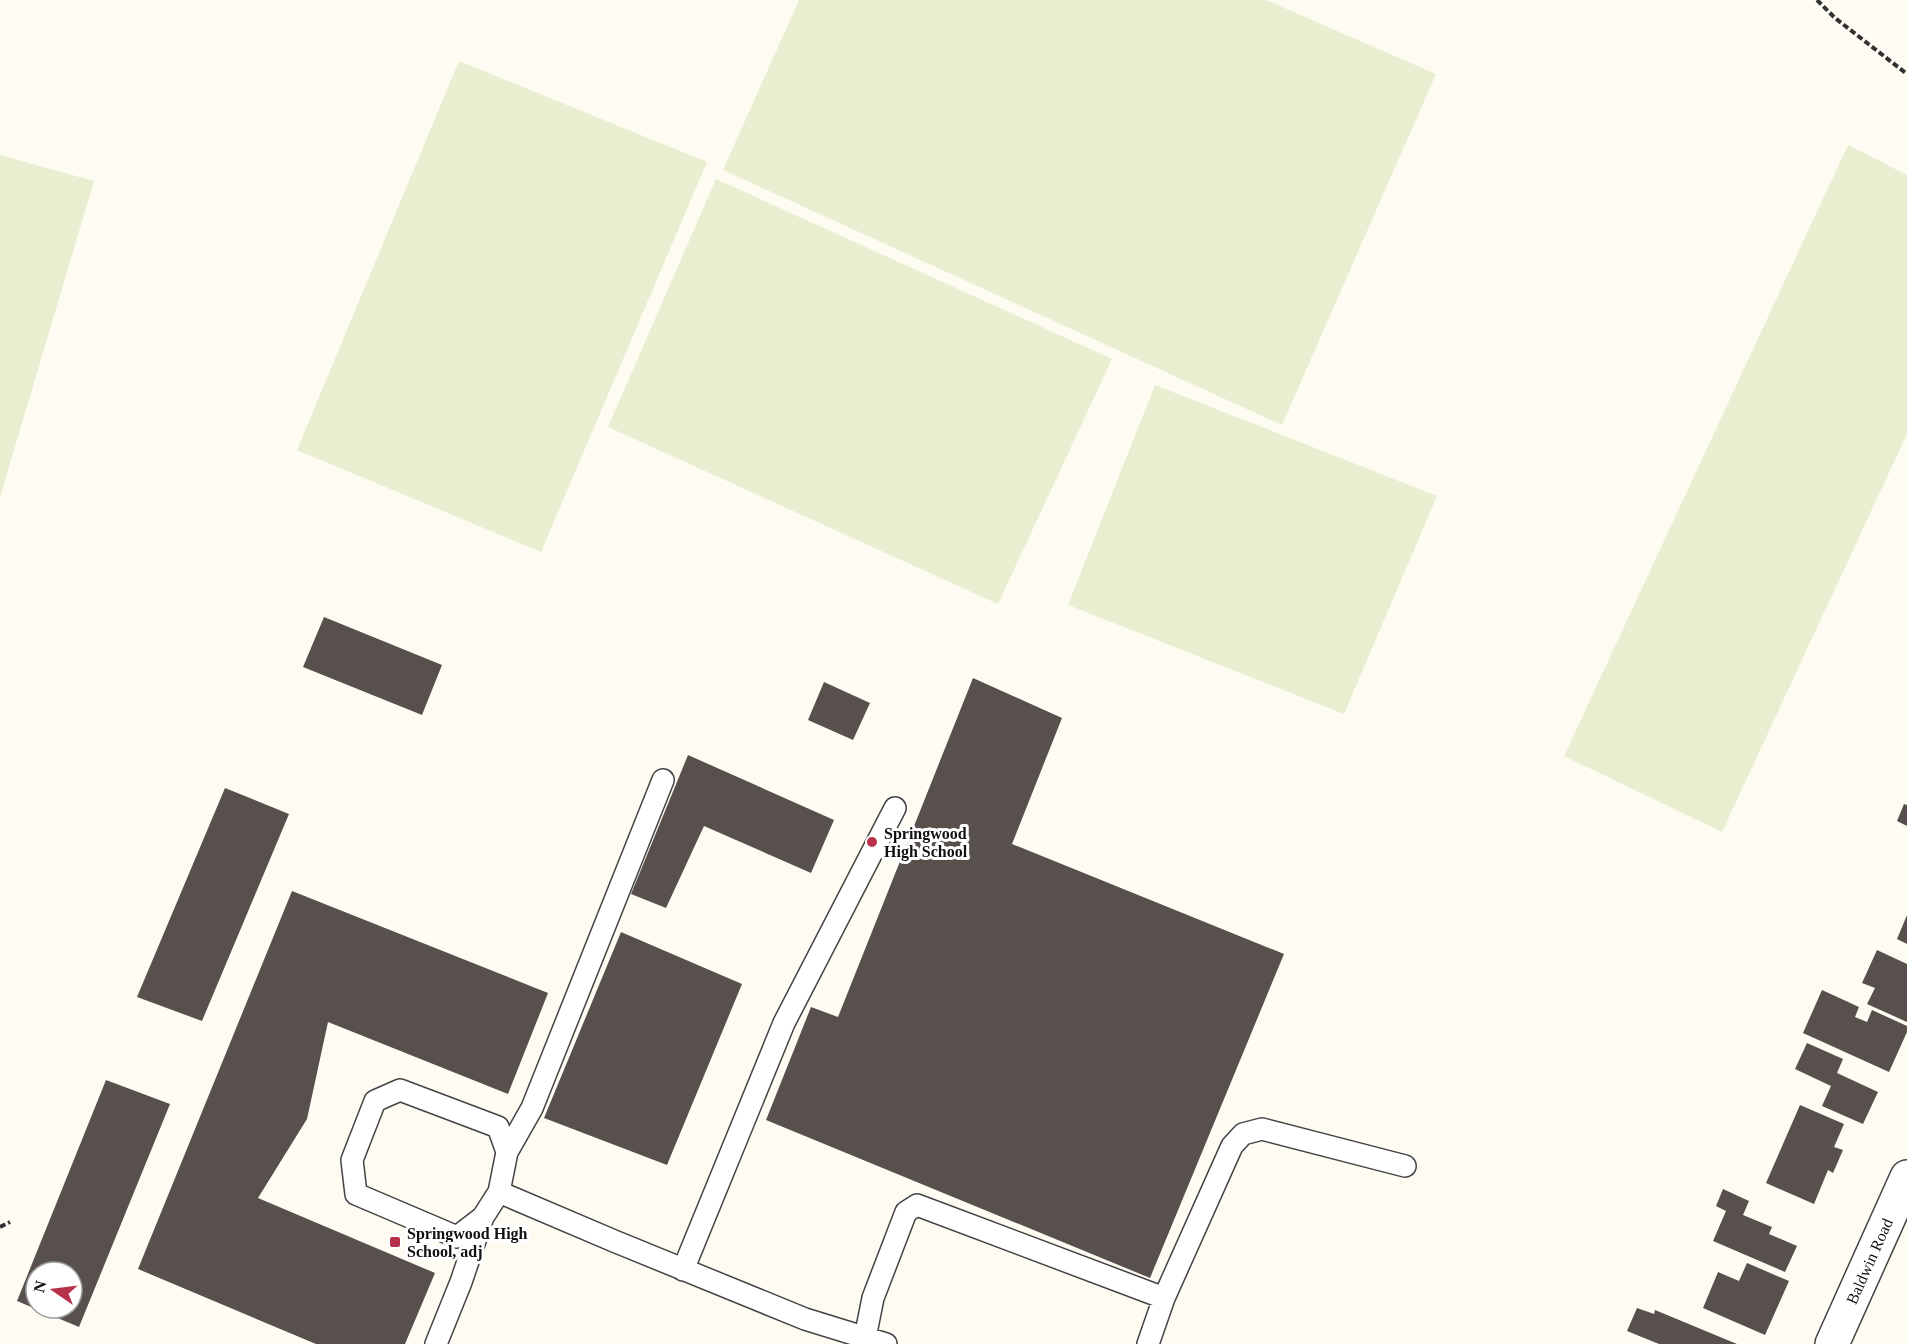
<svg xmlns="http://www.w3.org/2000/svg" width="1907" height="1344" font-family="'Times New Roman',serif">
  <style>
    .pitch { fill: #e8efd0 }
    .building { fill: #58504d; fill-rule: evenodd }
    .lines { fill: none; stroke-linecap: round; stroke-linejoin: round }
    .service-casing { stroke: #434343; stroke-width: 24 }
    .minor-casing { stroke: #434343; stroke-width: 36 }
    .path { stroke: #323232; stroke-width: 4; stroke-dasharray: 6 3; stroke-linecap: butt }
    .service { stroke: #fff; stroke-width: 21 }
    .minor { stroke: #fff; stroke-width: 33 }
    .poi-dot { fill: #b63149; stroke: #fff; stroke-width: 2 }
    .labels { text-anchor: middle; stroke-width: 6; stroke-linejoin: round; paint-order: stroke }
    .poi-label { font-size: 16px; font-weight: bold; fill: #101010; stroke: #fff; text-anchor: start }
    .street-label { font-size: 16px; fill: #101010; stroke: #fff }
  </style>
  <rect width="100%" height="100%" fill="#fefbf3"/>
  <path class="pitch" d="M799,0H1266L1436,74L1282,425L723,170Z
    M459,61L707,162L541,552L297,450Z
    M1848,145L1907,175V434L1722,832L1564,756Z
    M0,155L94,181L0,497Z
    M716,179L1112,359L998,604L608,427Z
    M1155,385L1437,496L1344,714L1068,605Z"/>
  <path class="building" d="M324,617L442,665L422,715L303,667Z
    M973,678L1062,718L1012,844L1284,954L1150,1278L766,1120L811,1007L838,1017Z
    M824,682L870,703L853,740L808,720Z
    M688,755L834,820L811,873L704,826L666,908L631,894Z
    M225,788L289,814L202,1021L137,997Z
    M1904,804L1907,805V826L1897,821Z
    M292,891L548,993L508,1094L328,1022L307,1119L258,1198L435,1273L405,1344H316L138,1269Z
    M1907,915V944L1897,939Z
    M621,932L742,984L667,1165L544,1118Z
    M1877,950L1907,964V1022L1867,1004L1875,988L1862,983Z
    M1822,990L1859,1007L1855,1017L1867,1022L1872,1010L1907,1026V1032L1889,1072L1803,1033Z
    M1807,1043L1843,1059L1837,1073L1878,1092L1863,1124L1822,1106L1831,1086L1795,1069Z
    M106,1080L170,1104L79,1327L17,1301ZM36,1272H72V1308H36Z
    M1800,1105L1844,1124L1834,1147L1843,1150L1833,1173L1828,1170L1814,1204L1766,1183Z
    M1723,1189L1749,1201L1743,1215L1772,1227L1769,1234L1797,1246L1785,1272L1713,1241L1726,1211L1716,1206Z
    M1747,1263L1789,1281L1765,1335L1703,1308L1718,1272L1739,1281Z
    M1637,1308L1654,1314L1655,1310L1737,1344H1659L1627,1331Z"/>
  <g class="lines">
    <defs>
      <path id="service" d="M400,1090L498,1127L507,1152L499,1192L483,1217L457,1237L356,1194L352,1160L375,1101Z
        M507,1152L532,1108L663,780
        M499,1192L614,1241L805,1319L886,1344
        M683,1270L784,1023L895,808
        M865,1338L873,1298L906,1212L917,1205L1164,1298
        M436,1344L461,1282L483,1217
        M1148,1344L1164,1298L1232,1146L1243,1134L1262,1129L1405,1166"/>
      <path id="minor" d="M1832,1344L1907,1177"/>
    </defs>
    <use href="#service" class="service-casing"/>
    <use href="#minor" class="minor-casing"/>
    <path class="path" d="M1817,0L1835,18L1907,74
      M0,1227L10,1222"/>
    <use href="#service" class="service"/>
    <use href="#minor" class="minor"/>
  </g>
  <g class="poi-dot">
    <circle cx="872" cy="842" r="6"/>
    <rect x="389" y="1236" width="12" height="12" rx="3"/>
  </g>
  <g class="labels">
    <g class="poi-label">
      <text x="884" y="839">Springwood<tspan x="884" dy="18">High School</tspan></text>
      <text x="407" y="1239">Springwood High<tspan x="407" dy="18">School, adj</tspan></text>
    </g>
    <g class="street-label">
      <text transform="translate(1869 1261) rotate(-66)" y="6">Baldwin Road</text>
    </g>
  </g>
  <g transform="translate(54 1290) rotate(284)"><circle r="28" fill="#ffffff" stroke="#9f9f9f" stroke-width="1.5"/>
  <path d="M0-4.5L10 22L0 15L-10 22Z" fill="#b63149"/>
  <text y="-9" font-size="16" font-weight="bold" text-anchor="middle" fill="#101010">N</text>
  </g>
</svg>
